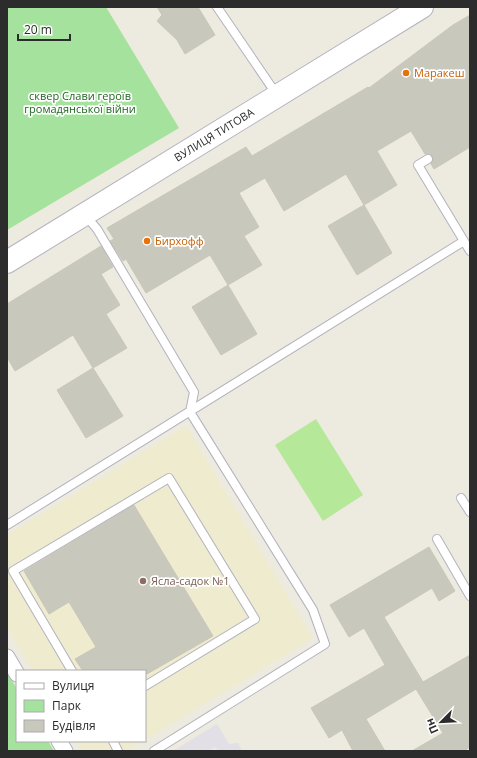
<svg xmlns="http://www.w3.org/2000/svg" width="477" height="758" font-family="'Open Sans',sans-serif">
  <style>
    .industrial { fill: #e3dfe6 }
    .education { fill: #eeebcf }
    .green { fill: #a5e29d }
    .pitch { fill: #b5e999 }
    .building { fill: #c9c8bd; stroke: #c9c7b8 }
    .lines { fill: none; stroke-linecap: round; stroke-linejoin: round }
    .lane-casing { stroke: #b3b2bf; stroke-width: 10 }
    .street-casing { stroke: #b3b2bf; stroke-width: 17 }
    .secondary-casing { stroke: #b3b2bf; stroke-width: 24 }
    .lane { stroke: #fff; stroke-width: 8 }
    .street { stroke: #fff; stroke-width: 15 }
    .secondary { stroke: #fff; stroke-width: 22 }
    .food-dot { fill: #e8710a; stroke: #fff; stroke-width: 1.5 }
    .education-dot { fill: #8d6e63; stroke: #fff; stroke-width: 1.5 }
    .labels { text-anchor: middle; stroke-width: 3.5; stroke-linejoin: round; paint-order: stroke }
    .food-label { font-size: 11px; fill: #c56008; stroke: #fff; text-anchor: start }
    .park-label { font-size: 11px; fill: #1d681e; stroke: #fff }
    .street-label { font-size: 11px; fill: #2c2c2c; stroke: #fff }
    .education-label { font-size: 11px; fill: #785e54; stroke: #fff; text-anchor: start }
  </style>
  <rect width="100%" height="100%" fill="#edeadf"/>
  <path class="industrial" d="M217,724L229,744L238,743L242,751H219L215,747L208,751H173Z"/>
  <path class="education" d="M186,426L313,638L145,740V671H33L7,628V535Z
    M75,741H143L127,751H81Z"/>
  <path class="green" d="M7,7H106L179,128L7,230Z
    M7,672L17,689V741H48L54,751H7Z"/>
  <path class="pitch" d="M316,419L363,495L323,521L275,445Z"/>
  <path class="building" d="M157,7H198L215,35L185,54L177,40L157,21L162,15Z
    M470,15V147L434,169L431,164L433,159L432,156L428,154H425L411,131L377,151L397,185L364,205L346,174L284,211L265,178L239,193L259,227L244,236L262,265L228,285L210,255L146,293L126,259L123,261L110,241L114,239L107,228L246,147L252,156L368,87L369,88L453,25Z
    M364,205L392,253L357,275L328,226Z
    M101,246L113,267L101,274L120,305L106,314L127,348L93,368L73,335L15,371L7,357V304Z
    M228,285L257,334L221,355L192,307Z
    M93,368L123,416L86,438L57,390Z
    M134,505L213,636L147,674L145,671H83L75,659L96,647L69,602L49,614L24,571Z
    M429,547L455,591L439,601L432,588L384,617L423,682L470,655V747L464,751H412L443,733L416,689L366,719L385,751H353L342,730L329,738L311,708L385,665L364,628L349,637L330,605Z"/>
  <g class="lines">
    <defs>
      <path id="lane" d="M217,7L277,95
        M428,159L418,165L470,251
        M85,215L97,229L194,392L190,412L313,610L325,644L154,751
        M461,498L470,512
        M7,525L464,241
        M437,539L470,596
        M72,671L13,571L169,478L255,619L145,686
        M113,741L118,751"/>
      <path id="street" d="M7,657L17,674
        M59,741L65,751"/>
      <g id="secondary">
        <path id="s1" d="M7,262L422,7"/>
      </g>
    </defs>
    <use href="#lane" class="lane-casing"/>
    <use href="#street" class="street-casing"/>
    <use href="#secondary" class="secondary-casing"/>
    <use href="#lane" class="lane"/>
    <use href="#street" class="street"/>
    <use href="#secondary" class="secondary"/>
  </g>
  <g class="food-dot">
    <circle cx="406" cy="73" r="4"/>
    <circle cx="147" cy="241" r="4"/>
  </g>
  <circle class="education-dot" cx="143" cy="581" r="4"/>
  <g class="labels">
    <g class="food-label">
      <text x="414" y="77">Маракеш</text>
      <text x="155" y="245">Бирхофф</text>
    </g>
    <g class="park-label">
      <text x="80" y="100">сквер Слави героїв<tspan x="80" dy="13">громадянської війни</tspan></text>
    </g>
    <g class="street-label">
      <text dy="4" stroke="none"><textPath href="#s1" startOffset="243">ВУЛИЦЯ ТИТОВА</textPath></text>
    </g>
    <g class="education-label">
      <text x="151" y="585">Ясла-садок №1</text>
    </g>
  </g>
  <rect width="477" height="758" fill="none" stroke="#2c2c2c" stroke-width="16"/>
  <rect x="16" y="670" width="130" height="72" fill="#ffffff" stroke="#ababab"/>
  <rect x="24" y="683" width="20" height="6" fill="#ffffff" stroke="#ababab"/>
  <text x="52" y="690" font-size="12" fill="#2c2c2c">Вулиця</text>
  <rect x="24" y="700" width="20" height="12" fill="#a5e29d" stroke="#ababab"/>
  <text x="52" y="710" font-size="12" fill="#2c2c2c">Парк</text>
  <rect x="24" y="720" width="20" height="12" fill="#c9c8bd" stroke="#ababab"/>
  <text x="52" y="730" font-size="12" fill="#2c2c2c">Будівля</text>
  <g transform="translate(441 722) rotate(246)" stroke="#ffffff" stroke-width="3" paint-order="stroke">
  <path d="M0-3L7 15L0 10L-7 15Z" fill="#2c2c2c"/>
  <text y="-6" font-size="11" font-weight="bold" text-anchor="middle" fill="#2c2c2c">Пн</text>
  </g>
  <path d="M18 34v6h52v-6" fill="none" stroke="#2c2c2c" stroke-width="2"/>
  <text x="24" y="34" font-size="12" fill="#2c2c2c" stroke="#ffffff" stroke-width="3" paint-order="stroke">20 m</text>
</svg>
